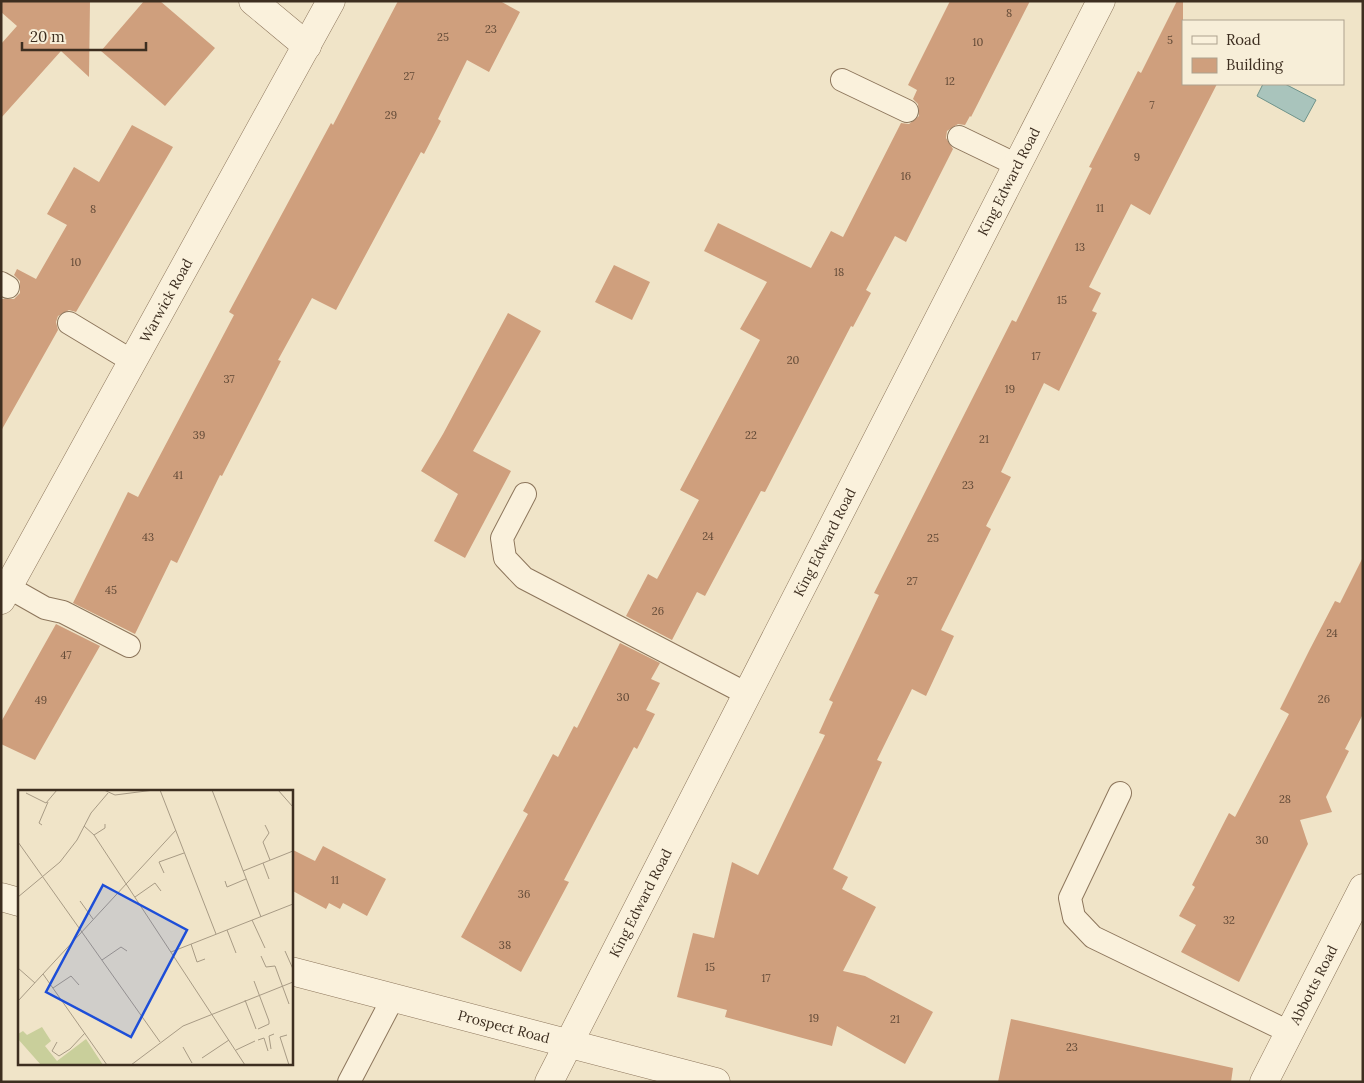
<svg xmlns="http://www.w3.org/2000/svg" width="1364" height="1083" font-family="Lora,serif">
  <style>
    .water { fill: #a9c4bc; stroke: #6f938a }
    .building { fill: #cf9f7d }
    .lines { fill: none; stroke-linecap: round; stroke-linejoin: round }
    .service-casing { stroke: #8d765c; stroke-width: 24 }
    .minor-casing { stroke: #8d765c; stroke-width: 29 }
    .service { stroke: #faf1dc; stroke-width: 22 }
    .minor { stroke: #faf1dc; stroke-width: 28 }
    .labels { text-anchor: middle; stroke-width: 4; stroke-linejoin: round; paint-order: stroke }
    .number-label { font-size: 11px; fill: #624a37 }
    .street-label { font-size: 14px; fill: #3d2e20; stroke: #f7eed8 }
    .inset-road { fill: none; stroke: #a89b85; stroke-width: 1 }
    .view { fill: #1d4ed8; fill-opacity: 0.15; stroke: #1d4ed8; stroke-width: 2.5 }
    .inset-edge { fill: none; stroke: #3d2e20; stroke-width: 2.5 }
  </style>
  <rect width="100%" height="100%" fill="#f0e4c8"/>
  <path class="water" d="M1263,84H1285L1316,100L1304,122L1257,96Z"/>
  <path class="building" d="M1,1H90L89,77L61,51L1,118V44L17,26L1,12Z
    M144,1H160L215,48L165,106L101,51Z
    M398,1H500L520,12L489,72L467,60L438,119L441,121L424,154L421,152L336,310L312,298L278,360L281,361L222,476L220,475L177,563L171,560L135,634L73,603L128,492L138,497L234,315L229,312L331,123L333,125Z
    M950,1H1030L971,117L970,116L965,125L958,124L947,131L946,138L953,149L906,242L895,236L866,290L871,293L853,327L851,326L765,492L761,491L705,596L697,592L672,640L626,616L648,574L657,579L699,500L680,490L760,340L740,329L767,282L704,251L718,223L811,268L831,231L843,237L901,123L909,124L919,116L918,104L913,99L917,90L908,85Z
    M1177,1H1183V84H1217L1150,215L1131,204L1089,287L1101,293L1092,311L1097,313L1059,391L1044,383L1001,472L1011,477L986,526L991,529L941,630L954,636L926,696L912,689L877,760L882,762L833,869L848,877L842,889L876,907L843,971L865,976L933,1012L905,1064L837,1026L832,1046L725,1017L727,1010L677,997L693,933L714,938L732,862L758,875L825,735L819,733L833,702L829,700L879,595L874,593L1012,320L1016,322L1092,168L1089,167L1138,71L1141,73Z
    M132,125L173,147L76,312L69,310L58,316L56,322L58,330L1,431V299H14L20,293V281L14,275L17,269L36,279L67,225L47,214L74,167L99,182Z
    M614,265L650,282L632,320L595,302Z
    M508,313L541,331L473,451L511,471L465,558L434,541L458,494L421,471L443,434Z
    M1363,557V714L1345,749L1349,751L1326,797L1332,812L1300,820L1308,844L1239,982L1181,952L1196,925L1179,916L1195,887L1192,885L1229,813L1235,817L1289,714L1280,709L1310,649L1335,601L1340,603Z
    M56,624L100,646L35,760L1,744V722Z
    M620,643L660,663L651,679L660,683L646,710L655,714L637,749L634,747L564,880L569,882L521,972L461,937L528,814L523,811L553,754L558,757L574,726L577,728Z
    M323,846L386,879L367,916L343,903L340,909L329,903L326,909L291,890V849L315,861Z
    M1011,1019L1233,1068L1231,1082H998Z"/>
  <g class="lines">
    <defs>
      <path id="service" d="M842,80L907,111
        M959,137L1017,165
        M1,283L8,287
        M69,323L132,361
        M525,494L502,538L505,558L524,578L747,694
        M8,587L45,608L63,612L129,646
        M1120,793L1070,898L1074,917L1093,937L1289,1032
        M349,1082L393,998"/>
      <g id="minor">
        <path d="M253,1L307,46"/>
        <path id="s1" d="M1,600L331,1"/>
        <path d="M1,897L19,902"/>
        <path id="s2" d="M291,971L716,1082"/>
        <path id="s3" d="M549,1082L1101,1"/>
        <path id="s4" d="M1264,1082L1363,888"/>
      </g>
    </defs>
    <use href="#service" class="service-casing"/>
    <use href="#minor" class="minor-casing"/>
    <use href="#service" class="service"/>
    <use href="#minor" class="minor"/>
  </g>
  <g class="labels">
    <g class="number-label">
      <text x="1009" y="17">8</text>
      <text x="491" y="33">23</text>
      <text x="443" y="41">25</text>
      <text x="1170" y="44">5</text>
      <text x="978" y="46">10</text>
      <text x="409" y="80">27</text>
      <text x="950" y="85">12</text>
      <text x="1152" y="109">7</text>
      <text x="391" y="119">29</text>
      <text x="1137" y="161">9</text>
      <text x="906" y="180">16</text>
      <text x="1100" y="212">11</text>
      <text x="93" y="213">8</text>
      <text x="1080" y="251">13</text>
      <text x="76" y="266">10</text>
      <text x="839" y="276">18</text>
      <text x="1062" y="304">15</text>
      <text x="1036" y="360">17</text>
      <text x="793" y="364">20</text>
      <text x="229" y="383">37</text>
      <text x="1010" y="393">19</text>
      <text x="199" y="439">39</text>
      <text x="751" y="439">22</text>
      <text x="984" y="443">21</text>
      <text x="178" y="479">41</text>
      <text x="968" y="489">23</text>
      <text x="708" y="540">24</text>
      <text x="148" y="541">43</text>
      <text x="933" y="542">25</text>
      <text x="912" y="585">27</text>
      <text x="111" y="594">45</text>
      <text x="658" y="615">26</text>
      <text x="1332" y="637">24</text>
      <text x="66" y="659">47</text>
      <text x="623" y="701">30</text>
      <text x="1324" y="703">26</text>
      <text x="41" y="704">49</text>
      <text x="1285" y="803">28</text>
      <text x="1262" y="844">30</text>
      <text x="335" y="884">11</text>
      <text x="524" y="898">36</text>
      <text x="1229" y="924">32</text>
      <text x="505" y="949">38</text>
      <text x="710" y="971">15</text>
      <text x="766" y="982">17</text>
      <text x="814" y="1022">19</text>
      <text x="895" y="1023">21</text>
      <text x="1072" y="1051">23</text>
    </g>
    <g class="street-label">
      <text dy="5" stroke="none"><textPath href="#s3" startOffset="1011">King Edward Road</textPath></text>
      <text dy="5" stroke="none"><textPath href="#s1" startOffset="342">Warwick Road</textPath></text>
      <text dy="5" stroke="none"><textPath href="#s3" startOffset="606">King Edward Road</textPath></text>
      <text dy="5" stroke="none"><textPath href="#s3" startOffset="201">King Edward Road</textPath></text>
      <text dy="5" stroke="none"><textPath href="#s4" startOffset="109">Abbotts Road</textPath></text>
      <text dy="5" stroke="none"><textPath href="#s2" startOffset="220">Prospect Road</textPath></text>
    </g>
  </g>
  <g transform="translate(18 790)">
    <rect width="275" height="275" fill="#f0e4c8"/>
    <path d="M24,237L33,251L27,256L39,271L68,249L85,275H23L0,249V244L5,241L9,245Z" fill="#c9cf9b"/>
    <path class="inset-road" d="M86,0L97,5L136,0M142,0L198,144M194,0L243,127M260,0L275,17M8,3L28,13L39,0M24,35L21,33L30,12M247,35L251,43L245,52L252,70M66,36L76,45L227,275M76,45L87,38V34M0,52L142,252M245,73L251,89M225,81L275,61M146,83L141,72L166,63M207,91L209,97L228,89M0,107L42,72L59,50L73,23L90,3M117,107L137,93L143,101M62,111L75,129M234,130L247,158M209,140L218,163M173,154L179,172L187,169M267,161L275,179M153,162L275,114M243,166L248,177L257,176L271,214M84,170L103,157L109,161M0,178L17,193M25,184L89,275M236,191L251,231V234L240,239M35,198L53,186L61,195M227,210L238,239M0,211L158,40M269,245L262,247L271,275M240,250L246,248L250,261M39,252L34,261L41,266L52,259L67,243M165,257L174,273M253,259L251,246L256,244M218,260L237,251M184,268L211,250M113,275L165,236L275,192"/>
    <path class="view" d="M85,95L169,140L113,247L28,202Z"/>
    <rect width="275" height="275" class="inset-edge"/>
  </g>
  <rect width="1364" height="1083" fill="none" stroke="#3d2e20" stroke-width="5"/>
  <rect x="1182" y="20" width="162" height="65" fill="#f7eed8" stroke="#ada18e"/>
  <rect x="1192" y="36" width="25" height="8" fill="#faf1dc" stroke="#ada18e"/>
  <text x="1226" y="45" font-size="15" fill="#3d2e20">Road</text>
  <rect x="1192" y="58" width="25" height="15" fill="#cf9f7d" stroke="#ada18e"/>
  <text x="1226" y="70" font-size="15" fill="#3d2e20">Building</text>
  <path d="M22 42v8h124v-8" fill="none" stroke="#3d2e20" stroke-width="2.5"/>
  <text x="30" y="42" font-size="15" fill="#3d2e20" stroke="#f7eed8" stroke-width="4" paint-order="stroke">20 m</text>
</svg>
